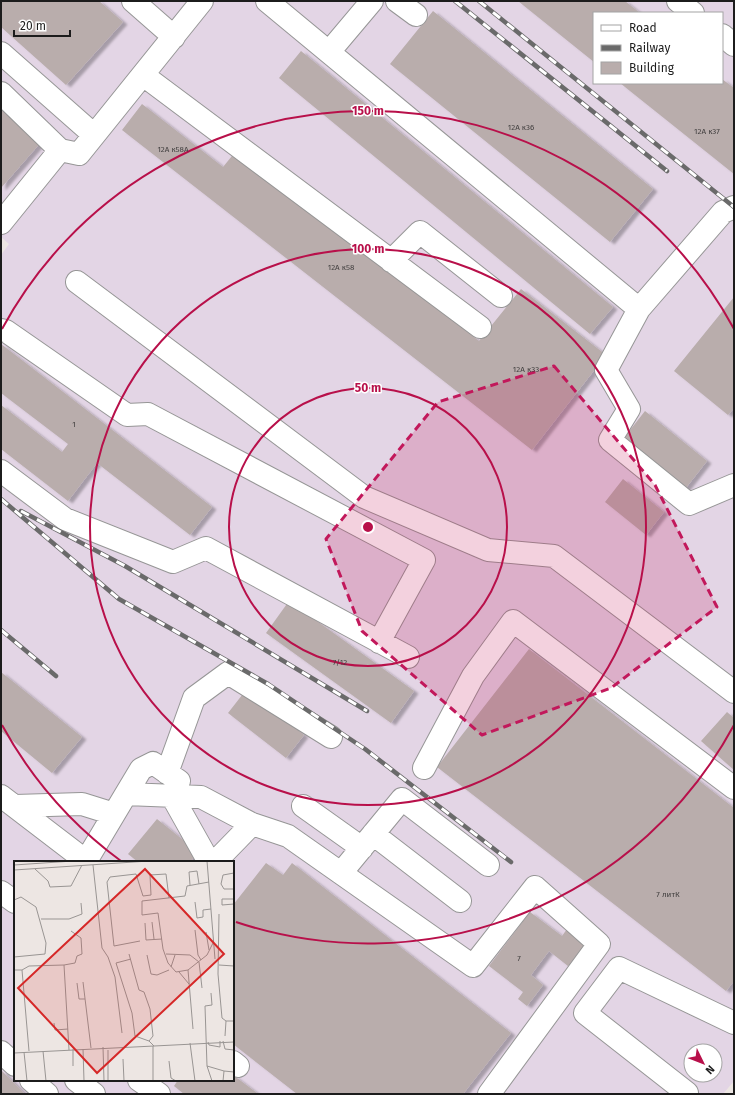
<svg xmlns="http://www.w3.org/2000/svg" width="735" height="1095" font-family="'Fira Sans',sans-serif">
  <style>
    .industrial { fill: #e3d5e5; fill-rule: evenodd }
    .building { fill: #b9adac; filter: url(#shadow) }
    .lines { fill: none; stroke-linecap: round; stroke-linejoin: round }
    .minor-casing { stroke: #969696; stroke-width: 24 }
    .minor { stroke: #fff; stroke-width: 22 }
    .rail-casing { stroke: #6a6a6a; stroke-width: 4.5 }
    .rail { stroke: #fff; stroke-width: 3; stroke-dasharray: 9; stroke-linecap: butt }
    .marked { fill: #c2185b; fill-opacity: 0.2; stroke: #c2185b; stroke-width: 3; stroke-dasharray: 8 5; stroke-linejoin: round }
    .ring { fill: none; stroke: #b8104a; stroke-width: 2 }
    .labels { text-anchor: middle; stroke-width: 3; stroke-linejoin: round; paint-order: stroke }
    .number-label { font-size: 8px; fill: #434040 }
    .inset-road { fill: none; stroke: #999593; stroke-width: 1 }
    .view { fill: #d62828; fill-opacity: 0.15; stroke: #d62828; stroke-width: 2 }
    .inset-edge { fill: none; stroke: #1c1c1c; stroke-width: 2 }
    .centre { fill: #b8104a; stroke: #fff; stroke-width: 2 }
    .ring-label { font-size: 12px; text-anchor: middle; font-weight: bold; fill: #b8104a; stroke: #fff; stroke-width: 3; stroke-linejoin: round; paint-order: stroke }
  </style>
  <defs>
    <filter id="shadow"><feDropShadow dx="4.5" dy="2.5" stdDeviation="1" flood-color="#0004"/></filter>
  </defs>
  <rect width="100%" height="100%" fill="#ede6e3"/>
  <path class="industrial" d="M1,1H734V1081L723,1094H1V255L9,244L1,237ZM594,13H722V83H594ZM15,862H233V1080H15ZM691,1051H715V1075H691Z"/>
  <path class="building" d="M1,1H99L123,22L66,85L1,27Z
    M518,1H625L640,13H594V62Z
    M433,11L653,189L610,242L390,64Z
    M301,51L613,307L590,334L279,78Z
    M722,79L734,88V174L620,83H722Z
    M142,104L223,167L236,151L479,341L521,289L606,355L532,450L122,130Z
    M1,106L42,141L1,188Z
    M734,297V408L728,415L674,371Z
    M1,344L212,507L190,535L97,463L68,501L1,449V405L62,452L68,444L1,393Z
    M645,411L707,461L685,489L623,439Z
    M623,479L664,512L646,535L605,502Z
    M289,601L414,691L391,723L266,633Z
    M529,649L734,808V981L726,991L437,767Z
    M1,672L82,737L52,773L1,731Z
    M246,690L304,735L286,758L228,713Z
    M727,712L734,718V770L701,741Z
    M157,819L198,852L190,862H138L128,854Z
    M266,863L283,875L292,863L511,1033L463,1094H297L233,1044V905Z
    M530,912L562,936L567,929L586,943L568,966L549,951L531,975L543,985L527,1006L518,999L523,992L489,966Z
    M1,1070L25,1094H1Z
    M233,1075L257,1093V1094H184L174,1086L178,1080H233Z"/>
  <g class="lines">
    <defs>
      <path id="minor" d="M133,1L174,37
        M267,1L639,309L606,370L629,409L610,440L689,504L734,485
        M397,1L416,15
        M678,1L693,13
        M722,35L734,45
        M329,52L372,1
        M1,53L94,135
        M143,75L480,327
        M1,93L60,150
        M1,223L60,150L79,154L202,1
        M391,261L420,232L501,296
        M77,282L364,497L488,550L554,556L734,692
        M639,309L723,212L734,207
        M1,330L6,331L127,415L148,414L424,560L379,642
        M1,471L65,519L173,562L206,548L408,657
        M424,768L473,676L513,621L734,788
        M167,773L194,698L228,673L331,737
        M126,794L141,769L153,763L179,781
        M1,796L86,861L126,794L201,797L252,824L288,836L473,966L535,887L599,944L489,1094
        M172,796L209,862
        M15,806L82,804L114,814
        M303,806L362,848
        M373,834L460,901
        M215,862L252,824
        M341,873L402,799L488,865
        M1,892L15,902
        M1,1052L15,1065
        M233,1062L238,1066
        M31,1080L47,1094
        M76,1080L94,1094
        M139,1080L159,1094
        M686,1094L687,1093L585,1013L619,968L734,1023"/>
    </defs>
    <use href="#minor" class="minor-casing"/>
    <use href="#minor" class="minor"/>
    <defs>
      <path id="rail" d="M455,1L667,171
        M479,1L734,207
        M1,499L119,599L268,684L365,749L511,862
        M21,511L125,566L367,711
        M1,630L56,676"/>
    </defs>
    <use href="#rail" class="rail-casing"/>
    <use href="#rail" class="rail"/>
  </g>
  <path class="marked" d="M554,366L655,485L717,607L611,688L482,735L362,631L326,539L438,402Z"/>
  <g class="ring">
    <circle cx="368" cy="527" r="139"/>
    <circle cx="368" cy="527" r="278"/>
    <path d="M734 725A416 416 0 0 1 236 922M121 861A416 416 0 0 1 2 725M2 329A416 416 0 0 1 734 329"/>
  </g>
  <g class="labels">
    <g class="number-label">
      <text x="521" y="130">12А к36</text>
      <text x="707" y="134">12А к37</text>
      <text x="173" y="152">12А к58А</text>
      <text x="341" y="270">12А к58</text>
      <text x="526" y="372">12А к33</text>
      <text x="74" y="427">1</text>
      <text x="340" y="665">7/12</text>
      <text x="668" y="897">7 литК</text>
      <text x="519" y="961">7</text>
    </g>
  </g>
  <g transform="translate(14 861)">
    <rect width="220" height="220" fill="#ede6e3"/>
    <path class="inset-road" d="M193,0L201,98M0,4L59,0M79,4L88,87L94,96L101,116L108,172M21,8L34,20L36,26L57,25L68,4M0,9L135,0M220,12L209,14L207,23L210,28H220M176,24L175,11L183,10L185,23M220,38H208V44L220,43M0,39L7,36L22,46L32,82L31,93L0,96M181,41L183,57L189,56V49L197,48M205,53L204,113L208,157L212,160H220M27,58H55L68,53L67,42M138,61L140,78M131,62L132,79L148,78M181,69L184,94L187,99M192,71L195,89M126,80L100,85L93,21L96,16L122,13L129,35L137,34L136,14L152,13L155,37M115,93L125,129L130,131L136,148L139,175L135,180M152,93L176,94L185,101L188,127M133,94L137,113L143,114L155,109M117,98L102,102L118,152L121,175L135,180L140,185M205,104L220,105M157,106L161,94M0,109H8L15,105L50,104M8,109L15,190M174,109L193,94L199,82M165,111L175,123M69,121L77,187M63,122L65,138H71M197,132L198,144L191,145L193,205L210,210M40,162L41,169L54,168M179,168L174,109L162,111L154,102L149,88L144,52L128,54V40L171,35L173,25L195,21M211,175L212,160M209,180L211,188L220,189M194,181L195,184L206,186V180M176,182L181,220M139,185V220M89,186L90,220M59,188V205M69,188L70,220M55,189L50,104L61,102L63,95L68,93L67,77L57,70M29,190L32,220M10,191L13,220M0,192L220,181M109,198L110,220M155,200L157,217L162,220M193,205L198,220M94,220V189M209,220L210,210L220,211"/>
    <path class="view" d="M131,8L210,93L83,212L4,127Z"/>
    <rect width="220" height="220" class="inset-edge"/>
  </g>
  <circle cx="368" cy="527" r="6" class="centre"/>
  <g class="ring-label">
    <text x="368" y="115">150 m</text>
    <text x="368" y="253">100 m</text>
    <text x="368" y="392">50 m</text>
  </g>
  <rect width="735" height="1095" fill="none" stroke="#1c1c1c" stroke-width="4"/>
  <rect x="593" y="12" width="130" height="72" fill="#ffffff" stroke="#a4a4a4"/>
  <rect x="601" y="25" width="20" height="6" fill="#ffffff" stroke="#a4a4a4"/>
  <text x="629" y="32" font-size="12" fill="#1c1c1c">Road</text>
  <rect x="601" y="45" width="20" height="6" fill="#6a6a6a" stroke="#a4a4a4"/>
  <text x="629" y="52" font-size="12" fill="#1c1c1c">Railway</text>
  <rect x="601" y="62" width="20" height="12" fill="#b9adac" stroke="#a4a4a4"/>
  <text x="629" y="72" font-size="12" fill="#1c1c1c">Building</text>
  <g transform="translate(703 1063) rotate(133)"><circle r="19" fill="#ffffff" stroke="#a4a4a4"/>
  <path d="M0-3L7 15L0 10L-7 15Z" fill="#b8104a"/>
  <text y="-6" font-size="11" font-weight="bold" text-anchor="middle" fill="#1c1c1c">N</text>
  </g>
  <path d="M14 30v6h56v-6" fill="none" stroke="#1c1c1c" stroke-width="2"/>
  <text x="20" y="30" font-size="12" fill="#1c1c1c" stroke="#ffffff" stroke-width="3" paint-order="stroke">20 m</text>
</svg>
